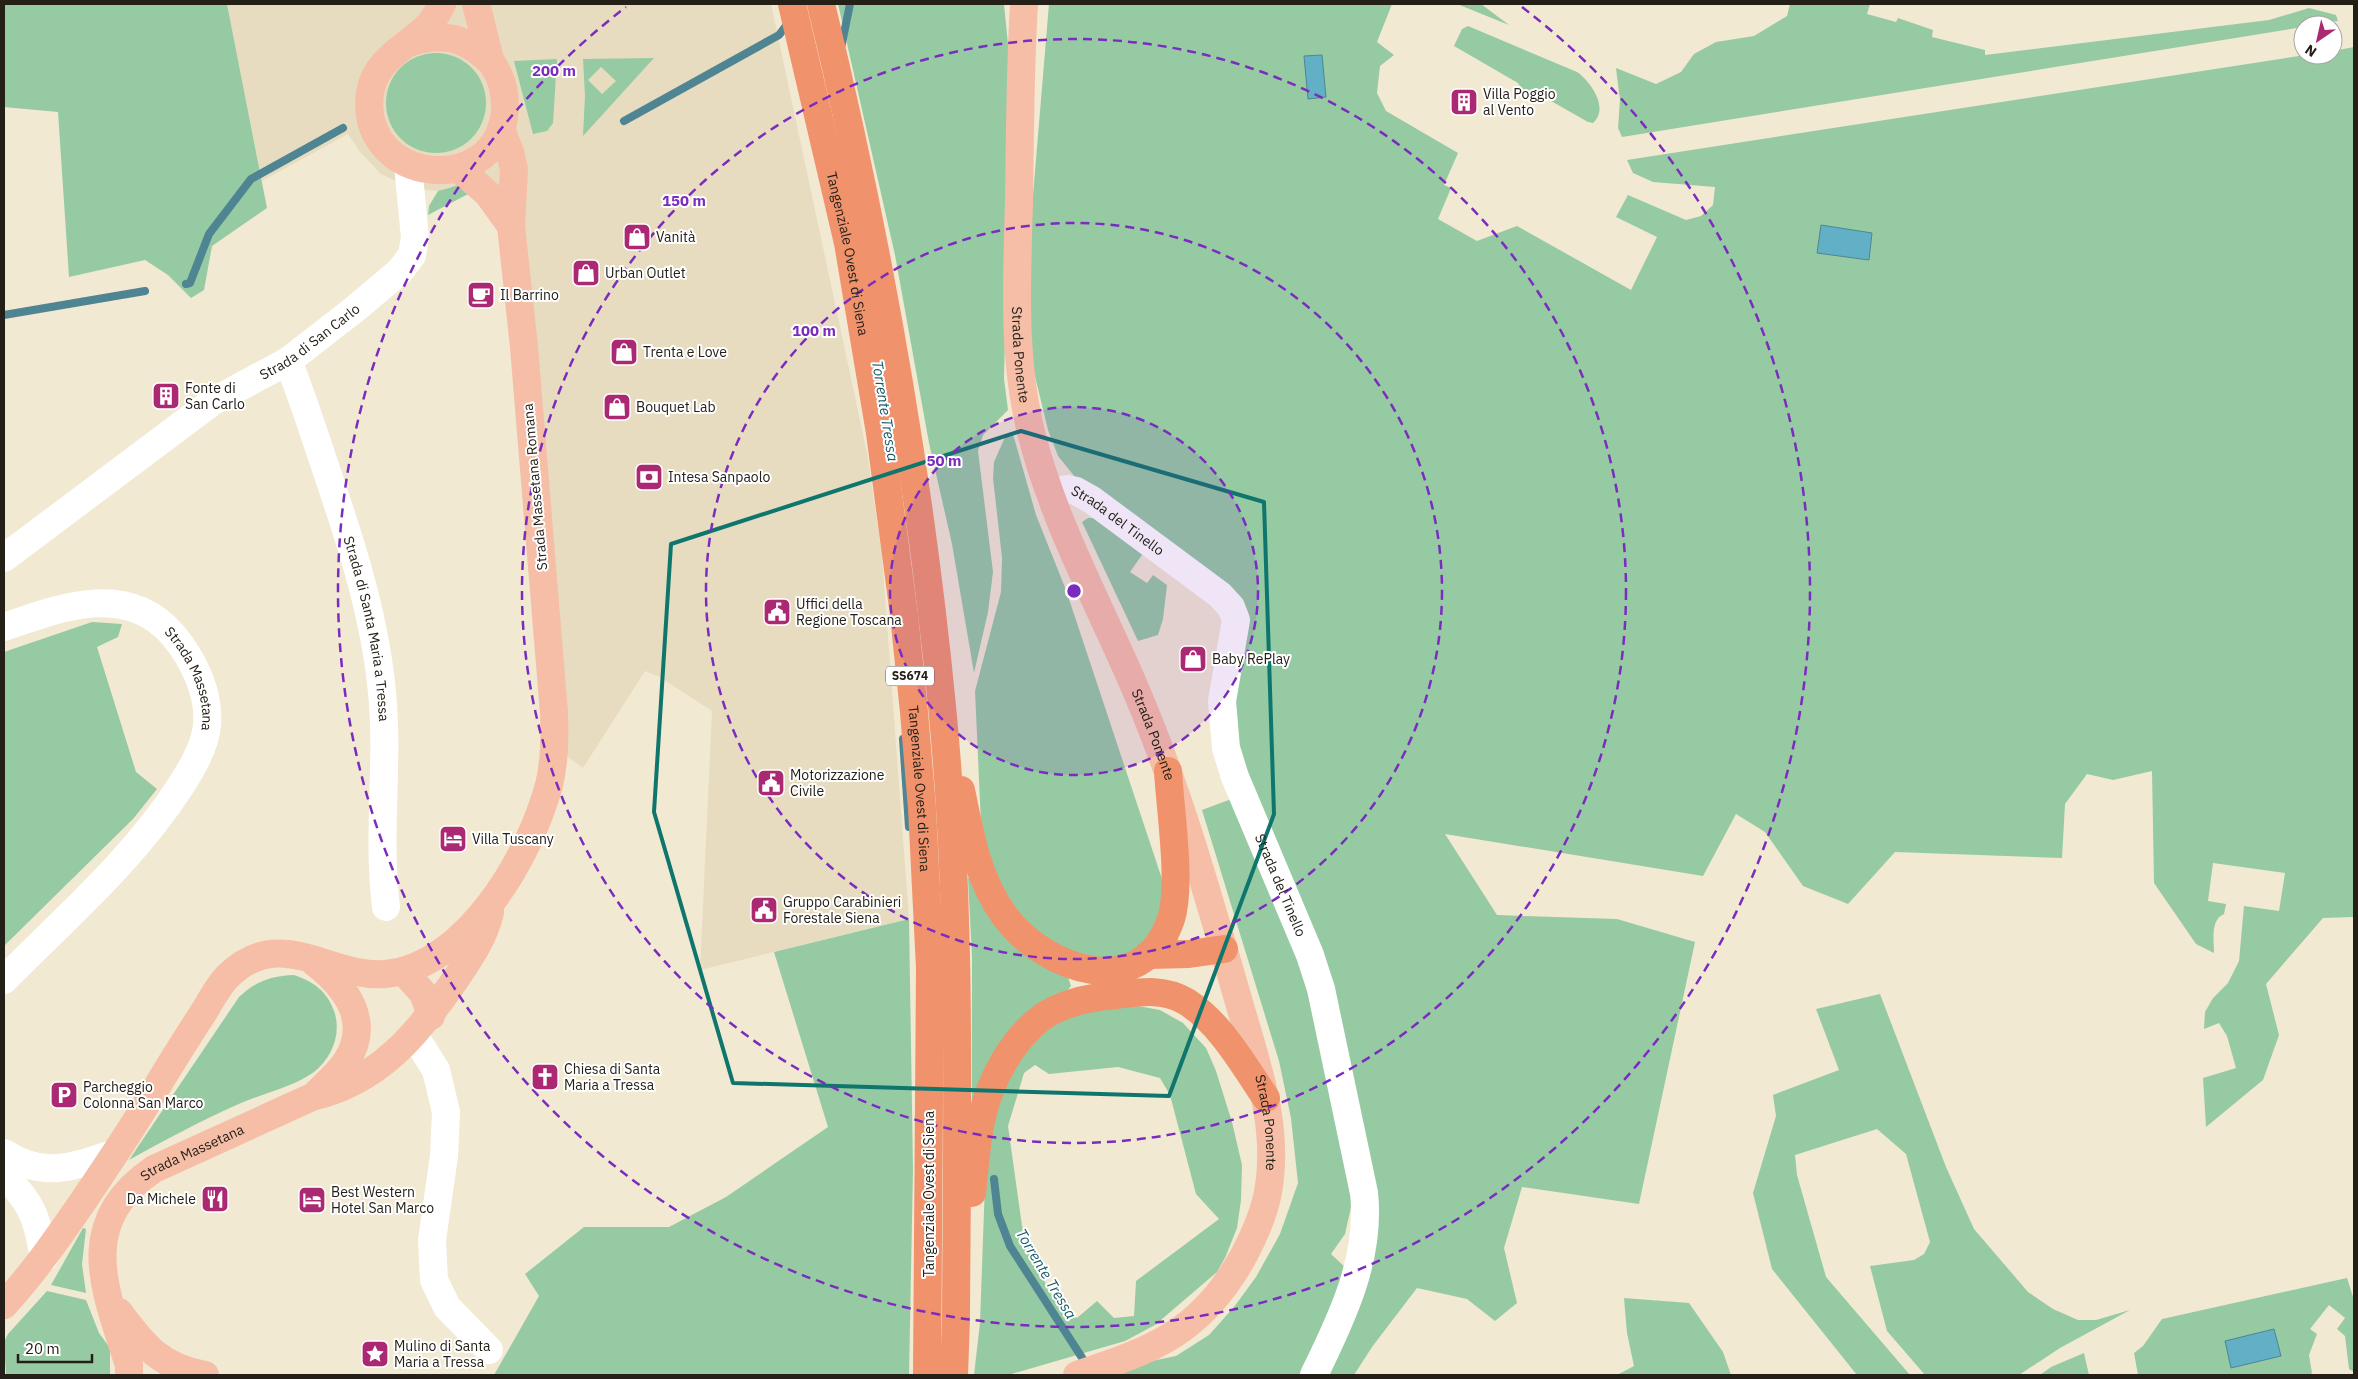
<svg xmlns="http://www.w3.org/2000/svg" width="2358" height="1379" font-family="'IBM Plex Sans',sans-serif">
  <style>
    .built { fill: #e7dcbf }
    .green { fill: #96caa3; fill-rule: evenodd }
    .water { fill: #61b0c6; stroke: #4f8592 }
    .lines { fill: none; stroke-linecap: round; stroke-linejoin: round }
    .stream { stroke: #4f8592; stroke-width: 8 }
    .street { stroke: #fff; stroke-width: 28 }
    .secondary { stroke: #fff; stroke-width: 28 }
    .primary { stroke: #f6bea7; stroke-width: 28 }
    .highway { stroke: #f0936d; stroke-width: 28 }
    .marked { fill: none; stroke: #0f766e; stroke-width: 4; stroke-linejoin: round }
    .ring { fill: none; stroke: #7b2cbf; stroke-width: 2.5; stroke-dasharray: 9 6 }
    .labels { text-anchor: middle; stroke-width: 4; stroke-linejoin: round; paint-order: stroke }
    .shield { fill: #fff; stroke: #66635d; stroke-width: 1 }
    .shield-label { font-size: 12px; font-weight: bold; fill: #242018 }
    .poi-label { font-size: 14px; fill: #242018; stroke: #fff; text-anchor: start }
    .street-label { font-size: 14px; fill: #242018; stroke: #fff }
    .water-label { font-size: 15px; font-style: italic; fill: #195a6a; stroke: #fff }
    .centre { fill: #7b2cbf; stroke: #fff; stroke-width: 2.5 }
    .ring-label { font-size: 15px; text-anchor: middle; font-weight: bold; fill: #7b2cbf; stroke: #fff; stroke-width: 4; stroke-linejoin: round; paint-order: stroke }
  </style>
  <rect width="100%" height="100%" fill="#f2e9d2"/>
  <path class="built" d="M227,4H771L867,453L882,556L909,919L700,970L712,711L658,676L645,671L583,768L555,747L511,226L491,223L483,205L472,192L450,187L438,191L410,188L381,174L360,152L348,134L262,181Z"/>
  <path class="green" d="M4,4H227L267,208L212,246L204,290L191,298L168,275L145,260L69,277L58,112L4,107Z
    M838,4H1004L1011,75L1004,379L1008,410L983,435L978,451L993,572L988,612L974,673L952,544L929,443L895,255Z
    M1049,4H1392L1377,42L1394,55L1380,66L1377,93L1386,111L1458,153L1444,185L1451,188L1438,219L1477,241L1517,226L1631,290L1657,237L1616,217L1628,195L1686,220L1701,216L1713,205L1715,187L1653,182L1633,173L1627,160L2305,55H2333V51L2354,47V917L2323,918L2266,984L2279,1035L2263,1080L2206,1127L2203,1078L2236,1068L2227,1036L2219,1023L2204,1029L2205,1012L2213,998L2228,983L2239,961L2244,906L2279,911L2285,873L2213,863L2208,901L2226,904L2224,914C2210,920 2214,940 2214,953L2196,944L2154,883L2152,771L2113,780L2087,774L2065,804L2062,858L1895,852L1848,904L1803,886L1765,832L1736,814L1703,876L1445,834L1497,915L1617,919L1695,942L1639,1204L1522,1187L1504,1248L1517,1303L1495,1321L1467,1299L1417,1288L1372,1347L1354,1375H1321L1367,1166L1242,774L1227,703L1243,635L1075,477L1058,456L1048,430L1033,368L1029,315L1028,255Z
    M1457,4H1481L1509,25Z
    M1790,4H1870L1867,14L1896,22L1898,18L1933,30L1932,37L1985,50V55L2269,20L2309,8L2336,15L2338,21L2303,25V27L1622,137L1618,128L1620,100L1616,68L1656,84L1681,72L1694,54L1716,42L1754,36L1787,16Z
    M1468,26L1577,72C1590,81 1610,108 1593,123L1588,122L1544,97L1536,95L1527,97L1518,83L1454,46L1462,29Z
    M386 103a50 50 0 1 1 100 0a50 50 0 1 1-100 0Z
    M654,58L583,136L585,96L583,59ZM601,67L616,81L602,94L588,80Z
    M557,59L553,123L547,131L533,134L514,61Z
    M459,185L472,192L428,215L429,206L438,191Z
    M1013,434L1036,515L1066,590L1163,882L1164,912L1138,952L1108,962L1056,951L998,891L981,824L975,691L1001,592L1002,558L993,478L994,462L1005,437Z
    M1088,518H1095L1144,552L1130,572L1147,583L1153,575L1167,585L1163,619L1158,635L1138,641L1082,522Z
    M92,622L122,624L118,637L97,647L136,772L157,789L133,819L4,946V652Z
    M1234,798L1309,977L1353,1198L1345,1234L1331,1254L1348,1270L1307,1375H1109L1142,1363L1176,1356L1209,1335L1234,1307L1256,1277L1280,1234L1298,1183L1291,1118L1279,1061L1202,810Z
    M970,876L1068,977L1071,986L972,1103V957L968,878Z
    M909,919L913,1170L909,1375H494L539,1296L525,1274L584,1227H669L726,1197L828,1127L774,952Z
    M294,975C314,982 327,991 334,1011C342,1033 332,1058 314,1072C293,1087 264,1093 241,1103C202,1120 165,1140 129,1160L239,997C256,981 271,976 294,975Z
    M1880,994L1946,1167L1974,1229L2028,1292L2053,1309L2078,1320H2096L2130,1310L2060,1348L2019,1375H1925L1887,1331L1870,1266L1914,1260L1924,1254L1930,1242L1906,1154L1877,1129L1795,1155L1797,1175L1826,1277L1910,1375H1857L1772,1269L1753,1193L1776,1116L1773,1095L1839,1070L1816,1009Z
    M1138,1006L1160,1010L1183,1023L1206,1048L1216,1071L1232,1122L1242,1165L1241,1200L1237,1228L1225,1258L1217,1272L1155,1325L1125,1341L1008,1375H974L980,1323L986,1155L997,1096L1031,1040L1074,1012ZM1035,1065L1049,1074L1118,1067L1160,1078L1170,1095L1196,1194L1219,1219L1136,1281L1134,1316L1114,1318L1097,1301L1077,1318L1049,1292L1022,1226L1008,1126L1024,1073Z
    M83,1228L86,1229L82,1264L86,1293L51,1285Z
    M2347,1278L2354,1300V1372L2349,1369L2345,1336L2337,1329L2345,1318L2329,1305L2310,1329L2317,1334L2309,1355L2312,1373L2310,1375H2138L2134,1353L2143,1346L2162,1319Z
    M47,1291L86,1300L99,1333L110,1348V1375H6L4,1342L8,1334Z
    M1624,1298L1689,1303L1723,1352L1731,1375H1617L1634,1366L1627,1333Z
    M2084,1353L2089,1375H2040L2051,1367Z"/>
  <path class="water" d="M1322,55L1326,97L1308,99L1304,56Z
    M1821,225L1872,233L1869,260L1817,253Z
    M2274,1329L2281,1356L2231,1368L2225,1341Z"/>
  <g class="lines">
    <path class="stream" d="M841,48L850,4
      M624,121L779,35L789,22
      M186,284L190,283L209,234L251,179L343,128
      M4,315L145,291
      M903,739L909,827
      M994,1179L998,1214L1010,1246L1088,1367"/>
    <g class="street">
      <path id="s1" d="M288,361C303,398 315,437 328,475C352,546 375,617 382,692C389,763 377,835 386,907"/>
      <path id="s2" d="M1050,494L1067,489L1076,491L1092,500L1220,595L1231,607L1236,620L1222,701L1226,748L1235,777L1310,955L1321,989L1364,1193C1371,1258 1342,1318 1314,1375"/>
      <path id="s3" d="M4,558L212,402L288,361L355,309L400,271L412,255L415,238L408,165"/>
      <path d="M414,1035L436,1070L446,1112L444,1156L432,1240L434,1280L447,1307L489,1350"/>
    </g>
    <g class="secondary">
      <path id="s4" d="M4,627C59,608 127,581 173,635C193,659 210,693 207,725C205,747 192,768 180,787C132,861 65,918 4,980"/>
      <path d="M4,1153C44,1179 73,1167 115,1153"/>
      <path d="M4,1175C33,1204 37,1218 44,1258"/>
    </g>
    <g class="primary">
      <path d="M442,4C438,11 434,20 428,26C406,48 375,59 370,93C358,186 500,199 505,109C505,98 504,86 499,76C497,70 492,65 490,59C485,41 481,22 476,4"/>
      <path id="s5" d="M1024,4C1020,69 1020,135 1019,201C1017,280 1012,359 1032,436C1054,522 1097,600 1132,681C1177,784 1207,892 1238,999C1256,1062 1280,1125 1268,1192C1264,1214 1254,1236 1244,1255C1202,1332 1155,1349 1077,1375"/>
      <path d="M408,43C444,32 463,36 491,62"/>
      <path d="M458,168L488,194L511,226"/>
      <path d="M315,963C347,988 372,1022 346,1062C338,1074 327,1083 317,1093"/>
      <path d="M403,971L423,993L431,1016"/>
      <path d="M4,1305C35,1271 60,1235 86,1197C108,1164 130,1132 150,1098C168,1068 186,1039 205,1010C212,998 219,985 228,976C281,924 329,979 386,974C467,966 530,856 549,785C555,761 555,737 554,713L524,347L511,226L514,169L510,152L501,129"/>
      <path d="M119,1312C144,1346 161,1367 205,1375"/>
      <path id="s6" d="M129,1375V1365C105,1290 74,1223 154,1169L312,1097C379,1081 418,1034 455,980C470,958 484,938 490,912"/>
    </g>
    <g class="highway">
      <path id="s7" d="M792,4L848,243L880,433L904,615L914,712L922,808L930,968L927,1375"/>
      <path d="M821,4C877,235 919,469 942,706C962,909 957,1114 956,1318L954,1375"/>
      <path d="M961,790C970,833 977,878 1004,915C1044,970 1142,1005 1171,919C1182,885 1170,809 1168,771"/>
      <path d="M1148,955L1189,954L1224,949"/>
      <path d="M972,1193C975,1168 976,1142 982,1117C990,1081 1011,1041 1041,1018C1063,1002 1091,997 1117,995C1141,992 1164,988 1187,1002C1221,1024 1243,1064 1266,1098"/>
    </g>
  </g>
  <path class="marked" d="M1021,431L1264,502L1274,814L1169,1096L733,1083L654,812L671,544Z"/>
  <circle cx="1074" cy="591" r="184" fill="#7b2cbf" fill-opacity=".12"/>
  <g class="ring">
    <circle cx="1074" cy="591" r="184"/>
    <circle cx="1074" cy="591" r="368"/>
    <circle cx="1074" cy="591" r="552"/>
    <path d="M1522 7A736 736 0 1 1 626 7"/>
  </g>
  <defs>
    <symbol id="building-square" viewBox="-11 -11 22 22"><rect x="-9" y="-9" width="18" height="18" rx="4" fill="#ab2873" stroke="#fff"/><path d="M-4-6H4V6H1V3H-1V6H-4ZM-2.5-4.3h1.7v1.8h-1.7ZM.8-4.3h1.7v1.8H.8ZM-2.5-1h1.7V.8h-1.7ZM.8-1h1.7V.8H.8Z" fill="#fff"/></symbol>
    <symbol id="shop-square" viewBox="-11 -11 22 22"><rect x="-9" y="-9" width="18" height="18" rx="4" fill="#ab2873" stroke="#fff"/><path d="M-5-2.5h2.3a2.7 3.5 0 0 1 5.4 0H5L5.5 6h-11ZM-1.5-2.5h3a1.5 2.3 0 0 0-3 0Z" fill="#fff"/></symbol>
    <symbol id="cafe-square" viewBox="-11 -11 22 22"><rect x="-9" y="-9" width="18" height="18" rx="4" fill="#ab2873" stroke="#fff"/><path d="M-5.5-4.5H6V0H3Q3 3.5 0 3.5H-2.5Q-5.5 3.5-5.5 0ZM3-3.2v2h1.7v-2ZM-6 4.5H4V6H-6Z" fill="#fff"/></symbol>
    <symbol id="bank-square" viewBox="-11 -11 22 22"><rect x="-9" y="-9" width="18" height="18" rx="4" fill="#ab2873" stroke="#fff"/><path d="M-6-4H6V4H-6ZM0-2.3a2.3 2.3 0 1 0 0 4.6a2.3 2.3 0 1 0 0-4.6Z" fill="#fff"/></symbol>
    <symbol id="civic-square" viewBox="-11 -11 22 22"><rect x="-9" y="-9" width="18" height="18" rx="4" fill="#ab2873" stroke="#fff"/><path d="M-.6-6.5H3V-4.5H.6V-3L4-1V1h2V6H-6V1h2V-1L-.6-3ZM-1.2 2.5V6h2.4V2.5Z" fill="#fff"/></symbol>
    <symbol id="hotel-square" viewBox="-11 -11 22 22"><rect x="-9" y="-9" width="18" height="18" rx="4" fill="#ab2873" stroke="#fff"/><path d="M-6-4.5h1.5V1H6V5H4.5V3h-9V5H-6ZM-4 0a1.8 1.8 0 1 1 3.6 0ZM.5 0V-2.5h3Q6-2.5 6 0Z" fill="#fff"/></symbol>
    <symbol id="church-square" viewBox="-11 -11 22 22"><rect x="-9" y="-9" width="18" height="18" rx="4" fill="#ab2873" stroke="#fff"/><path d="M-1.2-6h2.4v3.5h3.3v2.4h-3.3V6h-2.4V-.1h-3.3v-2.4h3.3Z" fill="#fff"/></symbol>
    <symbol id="parking-square" viewBox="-11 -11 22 22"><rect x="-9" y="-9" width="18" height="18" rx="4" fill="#ab2873" stroke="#fff"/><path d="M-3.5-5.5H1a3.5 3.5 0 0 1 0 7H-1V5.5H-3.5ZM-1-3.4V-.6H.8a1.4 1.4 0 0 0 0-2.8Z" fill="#fff"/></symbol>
    <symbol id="restaurant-square" viewBox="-11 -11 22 22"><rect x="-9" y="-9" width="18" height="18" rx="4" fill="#ab2873" stroke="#fff"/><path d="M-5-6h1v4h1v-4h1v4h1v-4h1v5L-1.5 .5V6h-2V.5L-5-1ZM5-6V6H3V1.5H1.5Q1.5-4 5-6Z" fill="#fff"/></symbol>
    <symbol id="sight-square" viewBox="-11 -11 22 22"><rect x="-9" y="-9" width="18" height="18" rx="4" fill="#ab2873" stroke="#fff"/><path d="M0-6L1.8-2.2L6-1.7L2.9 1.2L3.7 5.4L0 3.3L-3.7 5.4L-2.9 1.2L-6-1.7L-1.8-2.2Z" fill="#fff"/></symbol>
  </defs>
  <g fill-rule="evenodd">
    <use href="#building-square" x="1448" y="86" width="32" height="32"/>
    <use href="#shop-square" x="621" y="221" width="32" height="32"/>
    <use href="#shop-square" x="570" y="257" width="32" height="32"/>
    <use href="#cafe-square" x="465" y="279" width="32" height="32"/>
    <use href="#shop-square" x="608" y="336" width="32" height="32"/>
    <use href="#building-square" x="150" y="380" width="32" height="32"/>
    <use href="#shop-square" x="601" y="391" width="32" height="32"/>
    <use href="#bank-square" x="633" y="461" width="32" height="32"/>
    <use href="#civic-square" x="761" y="596" width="32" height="32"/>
    <use href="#shop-square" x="1177" y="643" width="32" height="32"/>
    <use href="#civic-square" x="755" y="767" width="32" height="32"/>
    <use href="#hotel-square" x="437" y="823" width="32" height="32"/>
    <use href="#civic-square" x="748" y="894" width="32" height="32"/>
    <use href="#church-square" x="529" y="1061" width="32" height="32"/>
    <use href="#parking-square" x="48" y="1079" width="32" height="32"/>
    <use href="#restaurant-square" x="199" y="1183" width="32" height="32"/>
    <use href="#hotel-square" x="296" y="1184" width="32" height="32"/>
    <use href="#sight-square" x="359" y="1338" width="32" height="32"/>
  </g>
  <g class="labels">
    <rect class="shield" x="886" y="666.5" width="48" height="19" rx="4"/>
    <g class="shield-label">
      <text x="910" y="680">SS674</text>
    </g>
    <g class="poi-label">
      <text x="1483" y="99">Villa Poggio<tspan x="1483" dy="16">al Vento</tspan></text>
      <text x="656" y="242">Vanità</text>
      <text x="605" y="278">Urban Outlet</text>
      <text x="500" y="300">Il Barrino</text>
      <text x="643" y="357">Trenta e Love</text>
      <text x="185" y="393">Fonte di<tspan x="185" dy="16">San Carlo</tspan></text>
      <text x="636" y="412">Bouquet Lab</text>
      <text x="668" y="482">Intesa Sanpaolo</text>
      <text x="796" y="609">Uffici della<tspan x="796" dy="16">Regione Toscana</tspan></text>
      <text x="1212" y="664">Baby RePlay</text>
      <text x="790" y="780">Motorizzazione<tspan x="790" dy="16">Civile</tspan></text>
      <text x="472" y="844">Villa Tuscany</text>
      <text x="783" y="907">Gruppo Carabinieri<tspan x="783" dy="16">Forestale Siena</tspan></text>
      <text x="564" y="1074">Chiesa di Santa<tspan x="564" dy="16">Maria a Tressa</tspan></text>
      <text x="83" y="1092">Parcheggio<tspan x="83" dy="16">Colonna San Marco</tspan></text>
      <text x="331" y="1197">Best Western<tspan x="331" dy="16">Hotel San Marco</tspan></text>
      <text x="196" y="1204" text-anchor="end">Da Michele</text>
      <text x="394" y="1351">Mulino di Santa<tspan x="394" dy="16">Maria a Tressa</tspan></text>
    </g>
    <g class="street-label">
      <text dy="5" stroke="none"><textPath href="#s7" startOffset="256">Tangenziale Ovest di Siena</textPath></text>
      <text dy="5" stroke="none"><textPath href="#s3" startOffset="375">Strada di San Carlo</textPath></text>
      <text dy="5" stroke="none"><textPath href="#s5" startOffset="351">Strada Ponente</textPath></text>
      <text transform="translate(535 487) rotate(-95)" y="5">Strada Massetana Romana</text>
      <text dy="5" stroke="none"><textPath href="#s2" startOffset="78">Strada del Tinello</textPath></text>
      <text dy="5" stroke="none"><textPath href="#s1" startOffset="280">Strada di Santa Maria a Tressa</textPath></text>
      <text dy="5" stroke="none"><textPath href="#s4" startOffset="230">Strada Massetana</textPath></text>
      <text dy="5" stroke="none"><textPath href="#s5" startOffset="756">Strada Ponente</textPath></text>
      <text dy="5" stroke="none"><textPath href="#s7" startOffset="796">Tangenziale Ovest di Siena</textPath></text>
      <text dy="5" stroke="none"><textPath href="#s2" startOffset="512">Strada del Tinello</textPath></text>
      <text dy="5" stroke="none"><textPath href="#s5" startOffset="1161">Strada Ponente</textPath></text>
      <text dy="5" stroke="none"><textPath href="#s6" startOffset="270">Strada Massetana</textPath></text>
      <text transform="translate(929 1194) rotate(-90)" y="5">Tangenziale Ovest di Siena</text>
    </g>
    <g class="water-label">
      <text transform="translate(885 411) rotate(81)" y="5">Torrente Tressa</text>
      <text transform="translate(1046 1274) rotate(59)" y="5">Torrente Tressa</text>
    </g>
  </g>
  <circle cx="1074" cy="591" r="8" class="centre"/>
  <g class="ring-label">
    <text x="554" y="76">200 m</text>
    <text x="684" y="206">150 m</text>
    <text x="814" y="336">100 m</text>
    <text x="944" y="466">50 m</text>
  </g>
  <rect width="2358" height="1379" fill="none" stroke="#242018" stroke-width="10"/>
  <g transform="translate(2318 40) rotate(214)"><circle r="24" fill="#ffffff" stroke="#a7a6a3"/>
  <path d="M0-4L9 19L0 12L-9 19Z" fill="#ab2873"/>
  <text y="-8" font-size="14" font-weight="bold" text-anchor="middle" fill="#242018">N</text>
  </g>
  <path d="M18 1354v8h74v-8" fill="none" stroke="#242018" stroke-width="2.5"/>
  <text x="25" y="1354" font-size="15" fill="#242018" stroke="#ffffff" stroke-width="4" paint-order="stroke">20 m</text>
</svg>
